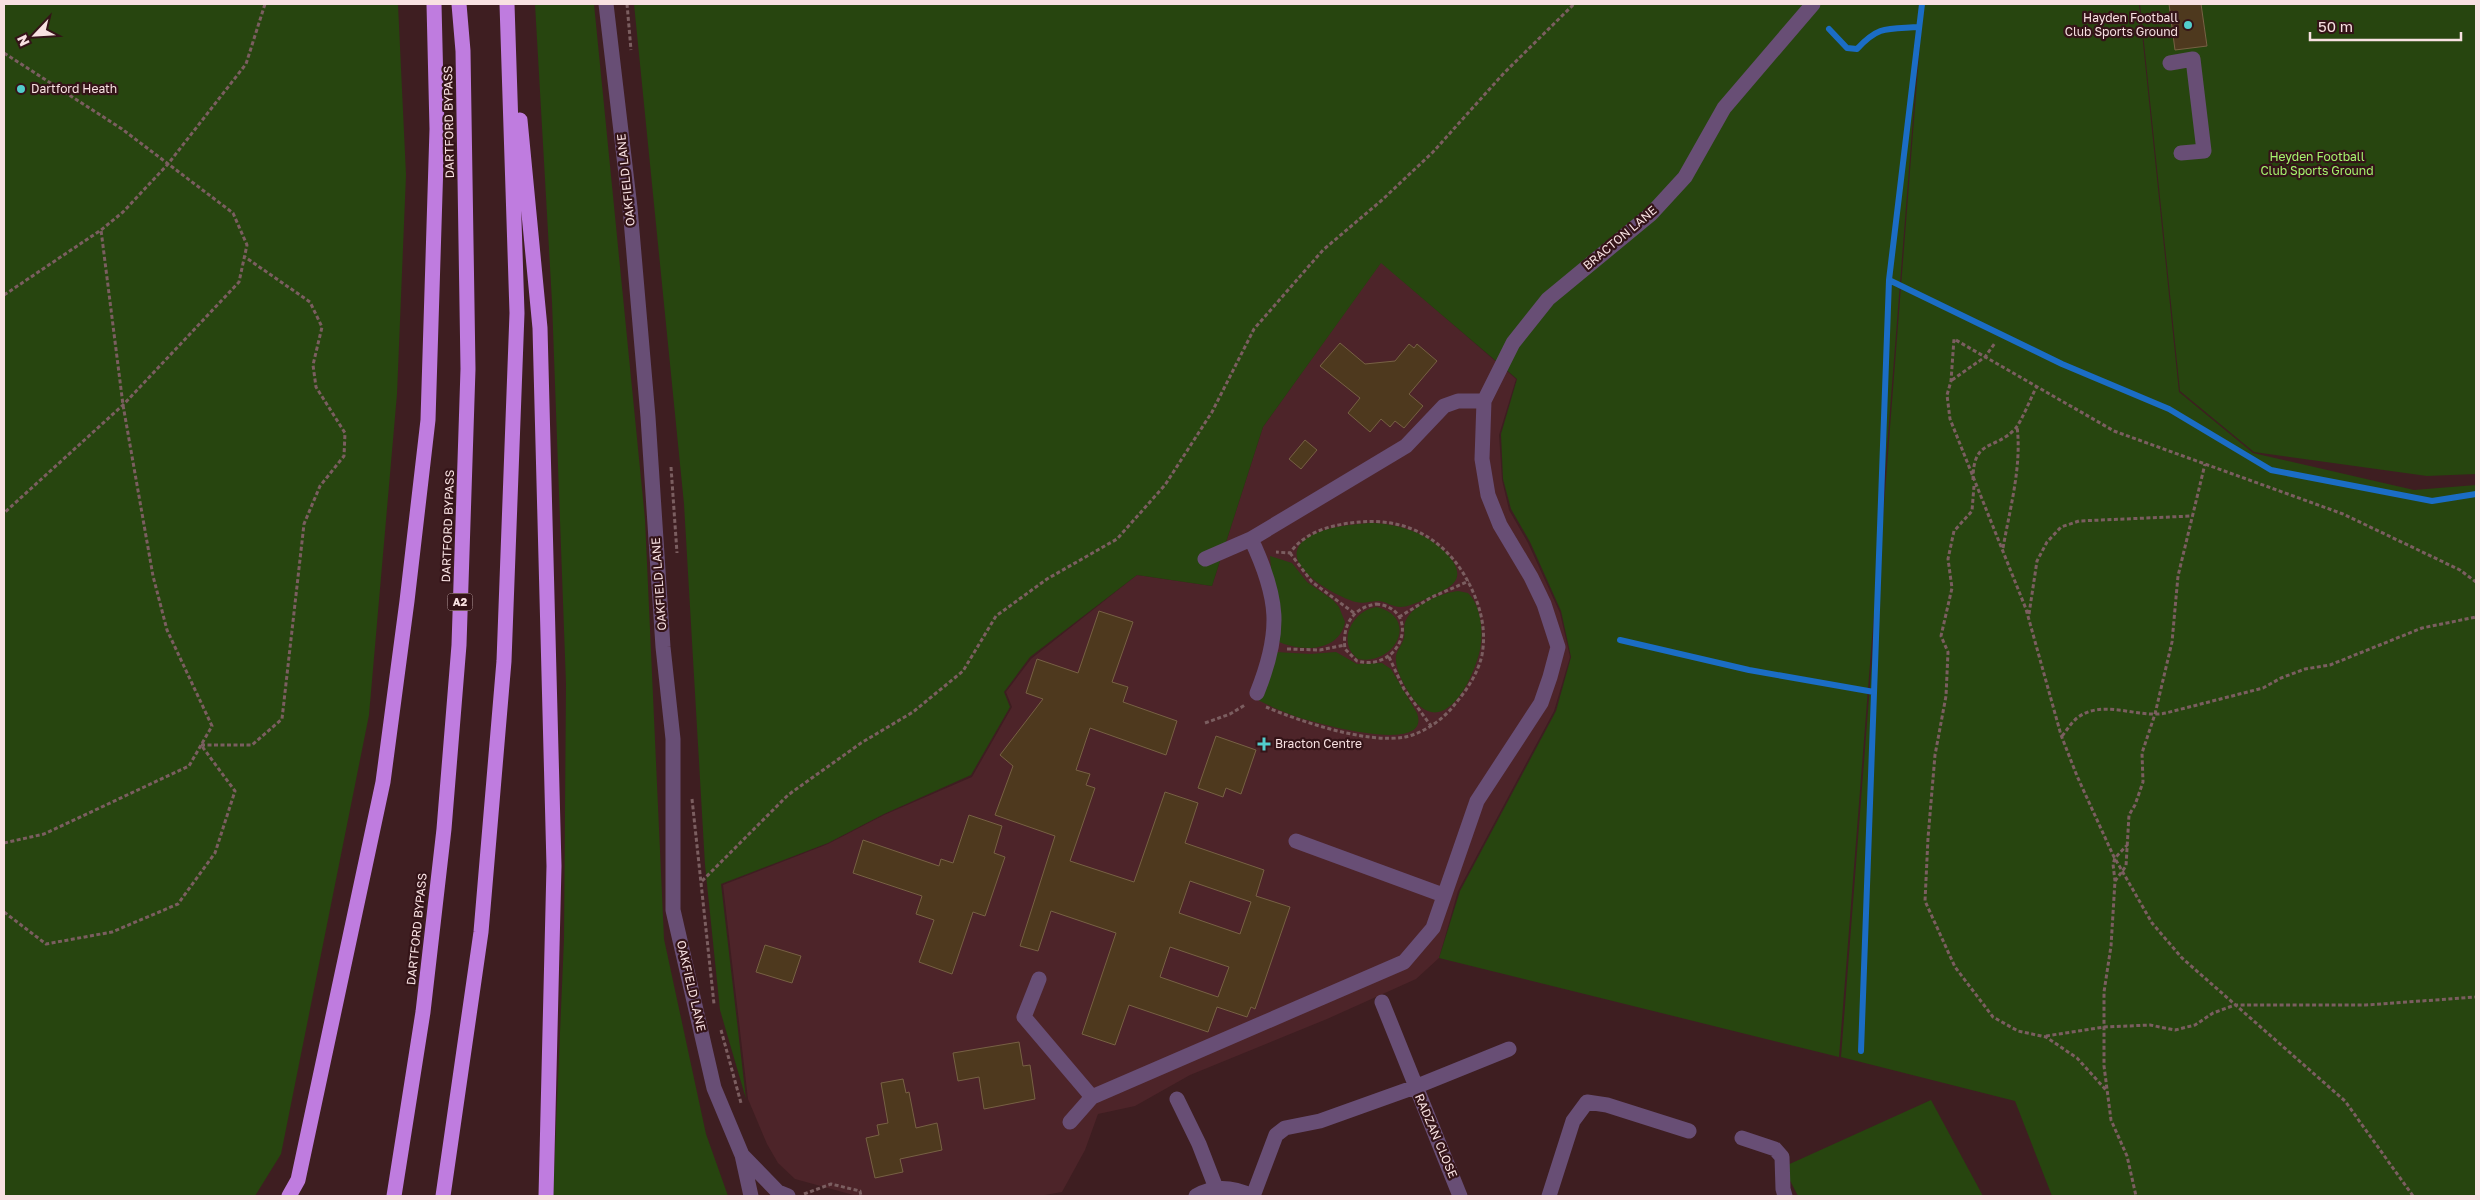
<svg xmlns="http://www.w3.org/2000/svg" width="2480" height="1200" font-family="'Golos Text',sans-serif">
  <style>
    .built { fill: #4d2429 }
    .green { fill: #27450f }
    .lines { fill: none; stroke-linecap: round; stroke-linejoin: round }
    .stream { stroke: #1b6dc5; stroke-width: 6 }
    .building { fill: #4e391e; stroke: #776144; fill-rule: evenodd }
    .path { stroke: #7b5e60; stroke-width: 3; stroke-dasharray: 4 2.5; stroke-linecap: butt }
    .minor { stroke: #684e75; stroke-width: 15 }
    .highway { stroke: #bf7cdf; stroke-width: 15 }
    .poi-dot { fill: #52cdcc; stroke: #341418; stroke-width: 2 }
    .labels { text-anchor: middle; stroke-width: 4.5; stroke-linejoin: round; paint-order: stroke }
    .shield { fill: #341418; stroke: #bda4a5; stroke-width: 1 }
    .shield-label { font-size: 11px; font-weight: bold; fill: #f8e1e2 }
    .poi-label { font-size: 12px; fill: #f8e1e2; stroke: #341418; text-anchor: start }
    .street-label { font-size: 12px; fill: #f8e1e2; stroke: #341418 }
    .park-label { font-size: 12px; fill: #a6f56e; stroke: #341418 }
  </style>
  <rect width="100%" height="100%" fill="#3e1e21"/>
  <path class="built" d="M1381,262L1516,379L1499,435L1502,480L1509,510L1528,543L1560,613L1570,657L1554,711L1458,891L1439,958L1416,979L1327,1019L1190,1075L1135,1106L1098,1114L1085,1150L1062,1192L1039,1196H857L795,1179L778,1163L767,1144L748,1099L723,885L828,844L884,815L972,777L1012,707L1006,692L1031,659L1137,575L1212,586L1263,427Z"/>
  <path class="green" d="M4,4H398L406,175L397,394L369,715L281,1154L255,1196H4Z
    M535,4H594L645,519L664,939L706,1134L728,1196H553L564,939L566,684L552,302Z
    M634,4H1922L1839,1057L1439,958L1460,891L1556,711L1571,657L1561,611L1530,542L1511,509L1503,479L1501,434L1517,379L1381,263L1263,427L1212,586L1137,575L1030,657L1004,692L1010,707L971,775L884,814L828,843L721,884L746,1099L720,1010L705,865L684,504Z
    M1923,4H2139L2179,392L2253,453L2414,490L2476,485V1196H2052L2015,1101L1841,1057Z
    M2140,4H2476V474L2427,476L2254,452L2180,391Z
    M1369,523C1397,523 1429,533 1448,555C1457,565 1463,578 1449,587C1440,593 1411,607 1401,607C1392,607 1387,602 1379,601C1371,601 1364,604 1356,602C1339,598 1280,567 1301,543C1316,527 1349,525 1369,523Z
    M1270,556L1292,563L1307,582L1333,600L1339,607L1345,622C1339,653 1300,652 1277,641Z
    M1458,591L1468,593C1482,606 1484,636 1479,654C1469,691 1437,744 1406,688C1401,679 1395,667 1396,656C1397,650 1402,645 1404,638C1405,632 1403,626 1406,620C1414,604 1441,593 1458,591Z
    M1377,607C1420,618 1395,666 1358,659C1335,642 1354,609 1377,607Z
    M1276,652L1310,654L1336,652L1357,664L1382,663L1391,669L1417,713C1433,757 1313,722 1297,717C1284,712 1271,707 1258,700Z
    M1931,1100L1983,1196H1798L1783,1167Z"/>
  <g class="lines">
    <path class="stream" d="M1922,4L1889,280L2062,364L2169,409L2271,470L2432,501L2476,494
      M1829,29L1847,48L1857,49C1879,25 1888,29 1919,27
      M1620,640L1749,670L1874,692
      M1861,1051L1889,280"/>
  </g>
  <path class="building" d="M2169,4H2201L2207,46L2175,50Z
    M1340,343L1365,364L1395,361L1409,344L1414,348L1417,344L1437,361L1409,394L1423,406L1404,428L1395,421L1390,427L1381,419L1370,432L1348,413L1360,398L1320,366Z
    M1305,440L1317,450L1301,469L1289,459Z
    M1099,611L1133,622L1112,682L1128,687L1123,702L1177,721L1166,755L1090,728L1076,770L1090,774L1086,785L1095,788L1070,861L1134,882L1165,792L1198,803L1185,843L1264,870L1256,896L1290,907L1255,1009L1251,1007L1247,1017L1217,1007L1208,1032L1129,1005L1115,1045L1082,1034L1116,933L1051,911L1038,951L1020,946L1055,836L995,815L1013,766L1000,755L1043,699L1026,693L1037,659L1078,673ZM1190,881L1251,902L1240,934L1179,913ZM1170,947L1229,967L1218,997L1160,977Z
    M1216,736L1256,750L1241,794L1226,788L1223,797L1198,788Z
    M969,815L1002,826L994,853L1005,857L985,916L973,912L952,974L919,962L934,920L916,914L922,896L853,873L863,840L939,866L941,859L953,863Z
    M765,945L801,956L792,983L756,972Z
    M1019,1042L1023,1066L1030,1065L1035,1099L984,1109L979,1077L958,1081L953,1053Z
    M903,1079L906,1093L909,1092L916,1128L937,1123L942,1150L900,1159L903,1172L875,1178L866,1138L879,1135L877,1125L888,1123L881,1083Z"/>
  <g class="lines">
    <path class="path" d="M627,4L631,50
      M4,53L122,129L233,213L247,245L239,282L123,405L4,513
      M4,295L101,230L123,212L168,164L246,64L265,4
      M1952,380L1985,357L1995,343
      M671,467L677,553
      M1973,480C1973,438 1994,451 2015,429C2022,421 2031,397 2037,386
      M1974,486L1972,511L1954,531L1948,559L1952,588L1941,636L1948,652L1946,696L1935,755L1928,838L1925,901L1955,967L1993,1017L2018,1031L2046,1037L2077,1058L2106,1090
      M2003,548C2010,508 2022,466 2017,426
      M1290,553L1312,582L1354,613
      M1376,604C1422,608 1403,673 1357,661L1345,649C1342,626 1352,608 1376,604Z
      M2029,614L2037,561L2047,542L2061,527L2079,521L2192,516
      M1399,617L1432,597L1469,581
      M1287,649L1320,650L1345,645
      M1389,657L1404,689L1431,726
      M1266,707C1302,722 1367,744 1405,737C1424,733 1444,719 1455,704C1467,690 1478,673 1482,655C1486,633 1482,612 1473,592C1453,545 1412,517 1360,522C1334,524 1305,531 1290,553L1276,552
      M1205,723L1230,714L1245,705
      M2062,736C2067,730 2071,723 2077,718C2103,698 2138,719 2166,713L2263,688L2281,678L2305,669L2330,665L2422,628L2476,617
      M201,745H252L282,719L304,524L320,486L344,456L345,433L316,387L313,365L322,327L310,302L245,257
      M692,799L714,1004
      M4,843L44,834L189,766L212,726L167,630L153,576L123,405L101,230
      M2128,844L2115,858L2113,864L2115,881L2111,946L2104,992V1066L2111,1120L2127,1156L2136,1196
      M702,881L788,795L861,743L913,712L963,671L996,616L1047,579L1117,539L1165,485L1212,412L1254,329L1323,250L1382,200L1433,152L1504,73L1574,4
      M2115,881L2126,866L2129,815L2135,805L2143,782L2142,753L2155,714L2172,642L2178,576L2205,464
      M4,912L46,944L112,932L178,904L215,853L235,791L201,745
      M721,1030L741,1103
      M2046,1036L2104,1027L2150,1025L2175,1030L2195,1025L2213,1013L2235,1005H2366L2476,997
      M804,1194L831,1184L860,1191L861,1196
      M2413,1196L2345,1101L2182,958L2152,923L2113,855L2077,776L2061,735L2026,609L1950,419L1947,395L1951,381L1954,339L2114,431L2343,514L2460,570L2476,582"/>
    <path class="minor" d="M606,4L630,208L648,417L663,647L673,739V910L714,1088L742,1155L751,1196
      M2170,63L2193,59L2204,151L2181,153
      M1251,539C1279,598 1282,631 1257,693
      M1205,559L1251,539L1406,446L1444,406L1458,401H1484
      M1296,841L1443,895
      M1039,979L1024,1017L1092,1097
      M1382,1002L1460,1196
      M1177,1099L1199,1144L1216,1188
      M1070,1122L1092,1097L1404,962L1433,928L1477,801L1541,703L1550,677L1558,647L1544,604L1531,577L1500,525L1488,495L1482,459L1484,401L1513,343L1548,299L1651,214L1685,177L1724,108L1813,4
      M1742,1138L1775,1149L1782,1157L1783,1189L1785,1196
      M743,1156L778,1192L788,1196
      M1196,1196C1214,1185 1233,1187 1252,1196
      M1253,1196L1276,1135L1285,1128L1320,1121L1415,1087L1509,1049
      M1549,1196L1573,1121L1587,1102L1607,1105L1689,1131"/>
    <path class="highway" d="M520,120L540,328L554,866L546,1196
      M289,1196L298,1180L383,782L407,601L428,420L437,129L434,4
      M394,1196L423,1012L444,829L459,645L468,369L463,51L459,4
      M443,1196L481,932L504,661L517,313L507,4"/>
  </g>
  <g class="poi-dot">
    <circle cx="2188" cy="25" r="5"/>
    <circle cx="21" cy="89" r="5"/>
    <path d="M1261.5 736.5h5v5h5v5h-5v5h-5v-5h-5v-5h5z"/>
  </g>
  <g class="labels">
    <rect class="shield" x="447.5" y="593.5" width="25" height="17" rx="4"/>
    <g class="shield-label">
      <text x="460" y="606">A2</text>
    </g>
    <g class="poi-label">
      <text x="2178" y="22" text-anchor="end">Hayden Football<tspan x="2178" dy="14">Club Sports Ground</tspan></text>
      <text x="31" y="93">Dartford Heath</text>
      <text x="1275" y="748">Bracton Centre</text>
    </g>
    <g class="street-label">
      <text transform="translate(449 122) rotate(-91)" y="4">DARTFORD BYPASS</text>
      <text transform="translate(626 180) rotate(-96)" y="4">OAKFIELD LANE</text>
      <text transform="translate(1620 238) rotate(-40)" y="4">BRACTON LANE</text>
      <text transform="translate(448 526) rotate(-88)" y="4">DARTFORD BYPASS</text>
      <text transform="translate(659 584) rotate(-94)" y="4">OAKFIELD LANE</text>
      <text transform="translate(417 929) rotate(-84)" y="4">DARTFORD BYPASS</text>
      <text transform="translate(691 986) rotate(77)" y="4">OAKFIELD LANE</text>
      <text transform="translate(1436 1136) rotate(67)" y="4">RADZAN CLOSE</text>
    </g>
    <g class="park-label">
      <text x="2317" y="161">Heyden Football<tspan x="2317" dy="14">Club Sports Ground</tspan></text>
    </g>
  </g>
  <rect width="2480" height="1200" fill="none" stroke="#f8e1e2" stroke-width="10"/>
  <g transform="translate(35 35) rotate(245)" stroke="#341418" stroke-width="4" paint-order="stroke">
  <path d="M0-4L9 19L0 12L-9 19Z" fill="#f8e1e2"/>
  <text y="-8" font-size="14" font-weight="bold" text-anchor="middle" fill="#f8e1e2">N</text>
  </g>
  <path d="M2310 32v8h151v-8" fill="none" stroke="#f8e1e2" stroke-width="2.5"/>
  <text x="2318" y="32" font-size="15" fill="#f8e1e2" stroke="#341418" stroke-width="4" paint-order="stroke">50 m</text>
</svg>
